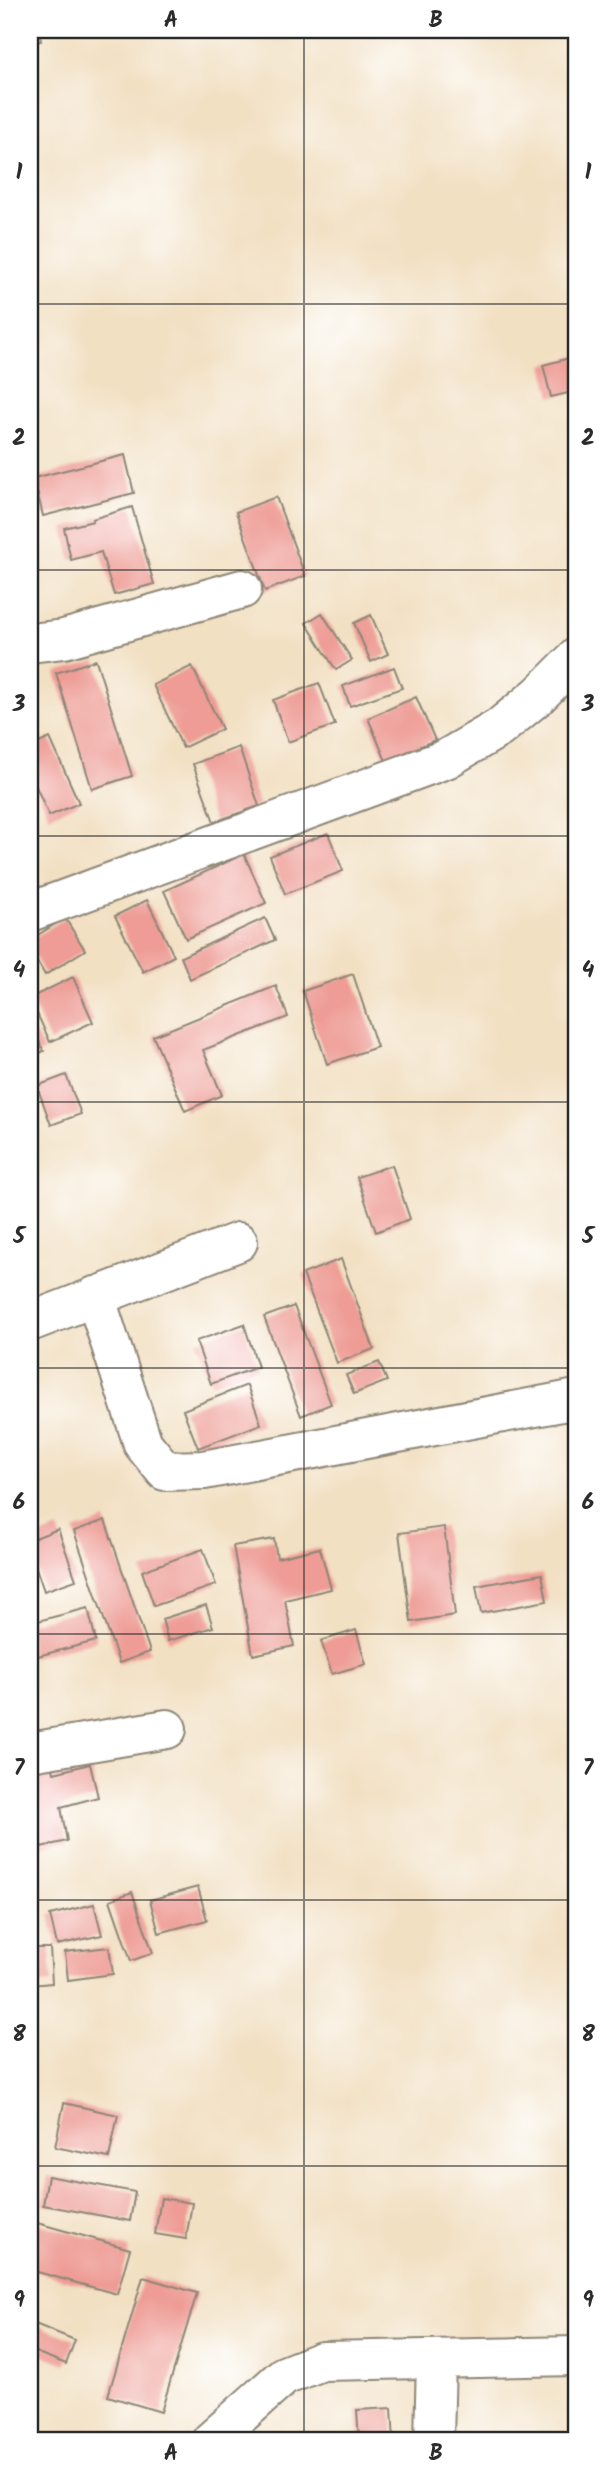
<svg xmlns="http://www.w3.org/2000/svg" width="607" height="2471" font-family="Kalam,sans-serif">
  <style>
    .building { fill: #ee9c95 }
    .lines { fill: none; stroke-linecap: round; stroke-linejoin: round }
    .minor-casing { stroke: #8e8677; stroke-width: 42 }
    .minor { stroke: #fff; stroke-width: 38 }
    .grid { fill: none; stroke: #2b2b2b; stroke-width: 2; stroke-opacity: 0.55 }
    .neatline { fill: none; stroke: #2b2b2b; stroke-width: 2.5 }
    .grid-label { font-size: 23px; text-anchor: middle; font-weight: bold; fill: #2b2b2b }
  </style>
  <rect width="100%" height="100%" fill="#fff"/>
  <filter id="ink" filterUnits="userSpaceOnUse"><feTurbulence type="fractalNoise" baseFrequency=".0143" numOctaves="2"/><feDisplacementMap in="SourceGraphic" scale="14" xChannelSelector="R" yChannelSelector="G"/><feConvolveMatrix kernelMatrix="1 2 1 2 8 2 1 2 1" color-interpolation-filters="sRGB"/></filter>
  <filter id="wash" filterUnits="userSpaceOnUse"><feTurbulence type="fractalNoise" baseFrequency=".00686" numOctaves="4" result="noise"/><feDisplacementMap in="SourceGraphic" scale="28" xChannelSelector="R" yChannelSelector="G"/><feGaussianBlur stdDeviation="1.57" result="paint"/><feColorMatrix in="noise" values="0 0 0 0 0 0 0 0 0 0 0 0 0 0 0 0 0 1.4 0 .05"/><feComposite in="paint" operator="in"/></filter>
  <g filter="url(#wash)">
    <rect width="100%" height="100%" fill="#f2e0c3"/>
    <g id="blocks">
      <path class="building" d="M30,30H39L41,41L30,43Z
        M577,356V391L551,397L543,365Z
        M125,455L134,493L43,516L34,478Z
        M276,497L305,576L265,591L236,512Z
        M132,507L154,584L114,595L101,552L71,560L64,528L93,521L92,519Z
        M322,613L352,660L336,670L306,623Z
        M371,615L388,654L371,662L354,623Z
        M96,660L132,776L92,789L56,673Z
        M192,666L222,729L183,748L153,685Z
        M394,667L402,688L350,706L343,686Z
        M319,683L335,725L288,742L273,700Z
        M416,697L435,740L386,761L368,718Z
        M50,738L79,803L49,816L30,773V747Z
        M239,747L259,806L214,822L193,764Z
        M328,833L343,871L285,894L270,856Z
        M244,854L266,903L186,939L164,891Z
        M147,900L174,956L143,972L115,916Z
        M65,918L85,950L45,975L30,949V940Z
        M265,918L275,940L190,979L181,957Z
        M353,974L377,1047L327,1064L303,991Z
        M73,977L93,1022L50,1042L30,998Z
        M276,986L288,1017L203,1050L222,1095L185,1111L153,1036Z
        M30,1024L44,1051L30,1058Z
        M66,1075L81,1114L51,1125L37,1086Z
        M392,1165L410,1219L376,1232L357,1177Z
        M341,1259L374,1349L337,1363L303,1274Z
        M294,1306L331,1404L301,1416L264,1317Z
        M244,1324L258,1367L211,1384L196,1341Z
        M379,1362L387,1381L354,1394L346,1375Z
        M247,1385L261,1424L198,1448L183,1410Z
        M105,1520L150,1652L119,1663L74,1531Z
        M444,1527L455,1615L411,1622L399,1533Z
        M58,1529L76,1580L44,1591L30,1550V1540Z
        M274,1539L277,1558L320,1548L331,1589L285,1600L294,1646L253,1655L233,1546Z
        M203,1549L216,1585L154,1606L142,1571Z
        M542,1574L547,1601L481,1613L476,1586Z
        M206,1605L213,1627L168,1641L162,1619Z
        M88,1608L96,1641L30,1658V1623Z
        M356,1630L366,1664L332,1674L321,1641Z
        M51,1758L54,1773L90,1764L98,1797L61,1807L67,1841L41,1847L30,1789V1763Z
        M198,1887L207,1920L159,1933L150,1900Z
        M132,1892L153,1953L131,1961L110,1900Z
        M94,1904L102,1935L57,1945L50,1915Z
        M109,1947L113,1974L68,1980L65,1952Z
        M30,1948H50L52,1983L30,1985Z
        M64,2103L118,2115L109,2158L55,2147Z
        M48,2176L135,2192L130,2221L43,2205Z
        M161,2198L192,2203L186,2239L155,2234Z
        M30,2221L130,2249L117,2294L30,2270Z
        M143,2277L197,2293L161,2412L108,2396Z
        M30,2322L75,2340L66,2364L30,2350Z
        M392,2408L394,2441H359L357,2410Z"/>
    </g>
  </g>
  <g filter="url(#ink)">
    <use href="#blocks" fill-opacity="0" stroke="#8e8677" stroke-width="2"/>
    <g class="lines">
      <defs>
        <path id="minor" d="M30,643L64,639L242,589
          M30,912L446,759L499,728L539,695L577,657
          M95,1296L143,1444L165,1471L204,1470L577,1399
          M30,1322L238,1242
          M30,1752L167,1729
          M211,2441L284,2376L322,2361L577,2356
          M434,2441L436,2359"/>
      </defs>
      <use href="#minor" class="minor-casing"/>
      <use href="#minor" class="minor"/>
    </g>
  </g>
  <path class="grid" d="M304,30V2441M30,304H577M30,570H577M30,836H577M30,1102H577M30,1368H577M30,1634H577M30,1900H577M30,2166H577"/>
  <rect width="607" height="2471" fill="none" stroke="#fff" stroke-width="77"/>
  <rect x="38" y="38" width="530" height="2394" class="neatline"/>
  <g class="grid-label">
    <text x="171" y="27">A</text>
    <text x="436" y="27">B</text>
    <text x="19" y="179">1</text>
    <text x="588" y="179">1</text>
    <text x="19" y="445">2</text>
    <text x="588" y="445">2</text>
    <text x="19" y="711">3</text>
    <text x="588" y="711">3</text>
    <text x="19" y="977">4</text>
    <text x="588" y="977">4</text>
    <text x="19" y="1243">5</text>
    <text x="588" y="1243">5</text>
    <text x="19" y="1509">6</text>
    <text x="588" y="1509">6</text>
    <text x="19" y="1775">7</text>
    <text x="588" y="1775">7</text>
    <text x="19" y="2041">8</text>
    <text x="588" y="2041">8</text>
    <text x="19" y="2307">9</text>
    <text x="588" y="2307">9</text>
    <text x="171" y="2460">A</text>
    <text x="436" y="2460">B</text>
  </g>
</svg>
